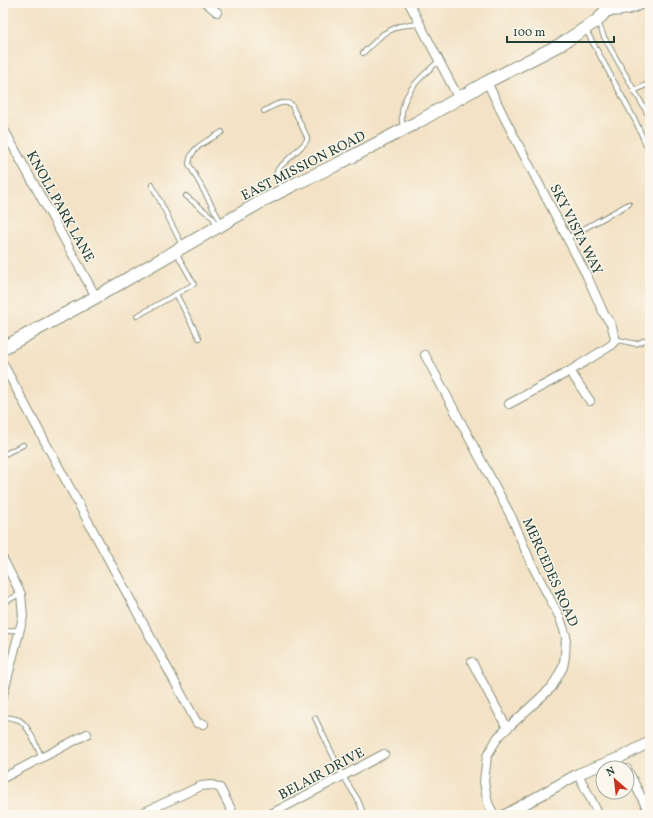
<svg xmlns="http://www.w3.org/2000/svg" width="653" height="818" font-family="Vollkorn,serif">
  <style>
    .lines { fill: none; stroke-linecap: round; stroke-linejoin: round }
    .service-casing { stroke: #89907c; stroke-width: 6 }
    .minor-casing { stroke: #89907c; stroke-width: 10 }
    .tertiary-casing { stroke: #89907c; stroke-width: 12 }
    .primary-casing { stroke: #89907c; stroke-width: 14 }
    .service { stroke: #fff; stroke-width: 4 }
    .minor { stroke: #fff; stroke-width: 8 }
    .tertiary { stroke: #fff; stroke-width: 10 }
    .primary { stroke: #fff; stroke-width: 12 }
    .labels { text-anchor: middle; stroke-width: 3; stroke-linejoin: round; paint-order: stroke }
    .street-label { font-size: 14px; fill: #1f3d34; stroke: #fbf7ec }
  </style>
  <rect width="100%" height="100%" fill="#fbf7ec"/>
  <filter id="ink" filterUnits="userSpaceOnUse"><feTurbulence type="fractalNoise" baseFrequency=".025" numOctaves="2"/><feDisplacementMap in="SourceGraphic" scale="8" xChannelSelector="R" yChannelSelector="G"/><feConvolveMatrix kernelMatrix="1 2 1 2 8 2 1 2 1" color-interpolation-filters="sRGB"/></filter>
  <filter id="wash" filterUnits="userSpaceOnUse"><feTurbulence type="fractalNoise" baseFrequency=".012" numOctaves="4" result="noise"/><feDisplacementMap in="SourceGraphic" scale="16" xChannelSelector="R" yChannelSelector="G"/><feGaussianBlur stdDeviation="0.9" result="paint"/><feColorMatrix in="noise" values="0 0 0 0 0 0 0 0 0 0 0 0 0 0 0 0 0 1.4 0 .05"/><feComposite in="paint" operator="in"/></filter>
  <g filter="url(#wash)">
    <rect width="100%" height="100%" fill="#f3e2c5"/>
  </g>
  <g filter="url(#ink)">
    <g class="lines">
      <defs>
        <path id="service" d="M598,22L604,37L650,118
          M586,30L636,122L650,154
          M363,53L383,34L399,26L420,24
          M634,91L650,83
          M264,111C273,106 281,100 291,104L307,137V140L304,144L278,169L276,175L281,188
          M403,127C396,98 419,78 439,61
          M222,132C209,141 190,146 189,164L222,224
          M152,185L182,245
          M186,196L212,217L217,224
          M567,238L629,204
          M176,294L199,338
          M137,316L194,284L176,252
          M615,339L636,344L650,338
          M3,455L23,445
          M3,603L20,594
          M3,632L20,629
          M3,716C8,718 14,718 19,720C29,725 37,748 42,758
          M315,718L343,776L358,800L364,815"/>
        <path id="minor" d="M206,3L217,12
          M409,3L459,99
          M487,82L504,117L587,276L604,314L611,324L615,337L614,342L610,346L570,371L509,404
          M3,128L96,297
          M425,355L512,518L530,561L560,618L566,636L565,656L563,667L552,687L498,737L487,756L484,782L488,803L494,815
          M3,364L197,723L204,724
          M570,371L590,401
          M3,559L21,594L23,617L3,695
          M472,662L507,728
          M627,769L650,814
          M578,774L599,815
          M3,778L87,734
          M138,815L201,786L212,785L220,788L234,815
          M269,815L384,754"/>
        <path id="tertiary" d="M606,11C619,11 630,10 642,3
          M505,815L578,774L621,757L650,742"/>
        <path id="primary" d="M3,348L96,297L266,199L297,183L338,164L416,123L487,82L561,44L598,20L612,3"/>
      </defs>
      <use href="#service" class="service-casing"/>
      <use href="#minor" class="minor-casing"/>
      <use href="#tertiary" class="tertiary-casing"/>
      <use href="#primary" class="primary-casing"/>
      <use href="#service" class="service"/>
      <use href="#minor" class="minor"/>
      <use href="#tertiary" class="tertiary"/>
      <use href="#primary" class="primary"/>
    </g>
  </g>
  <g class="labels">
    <g class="street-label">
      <text transform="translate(303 165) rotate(-27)" y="5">EAST MISSION ROAD</text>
      <text transform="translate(61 206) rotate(61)" y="5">KNOLL PARK LANE</text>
      <text transform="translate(577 229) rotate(63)" y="5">SKY VISTA WAY</text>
      <text transform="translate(551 572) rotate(66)" y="5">MERCEDES ROAD</text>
      <text transform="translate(321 773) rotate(-28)" y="5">BELAIR DRIVE</text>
    </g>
  </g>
  <rect width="653" height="818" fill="none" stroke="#fbf7ec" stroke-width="16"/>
  <g transform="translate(615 780) rotate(332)"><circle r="19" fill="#fbf7ec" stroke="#a3ada2"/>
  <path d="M0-3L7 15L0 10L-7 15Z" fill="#c8321e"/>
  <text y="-6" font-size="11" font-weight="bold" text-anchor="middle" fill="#1f3d34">N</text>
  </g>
  <path d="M507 36v6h107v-6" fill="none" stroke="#1f3d34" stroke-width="2"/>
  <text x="513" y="36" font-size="12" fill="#1f3d34" stroke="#fbf7ec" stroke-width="3" paint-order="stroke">100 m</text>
</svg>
